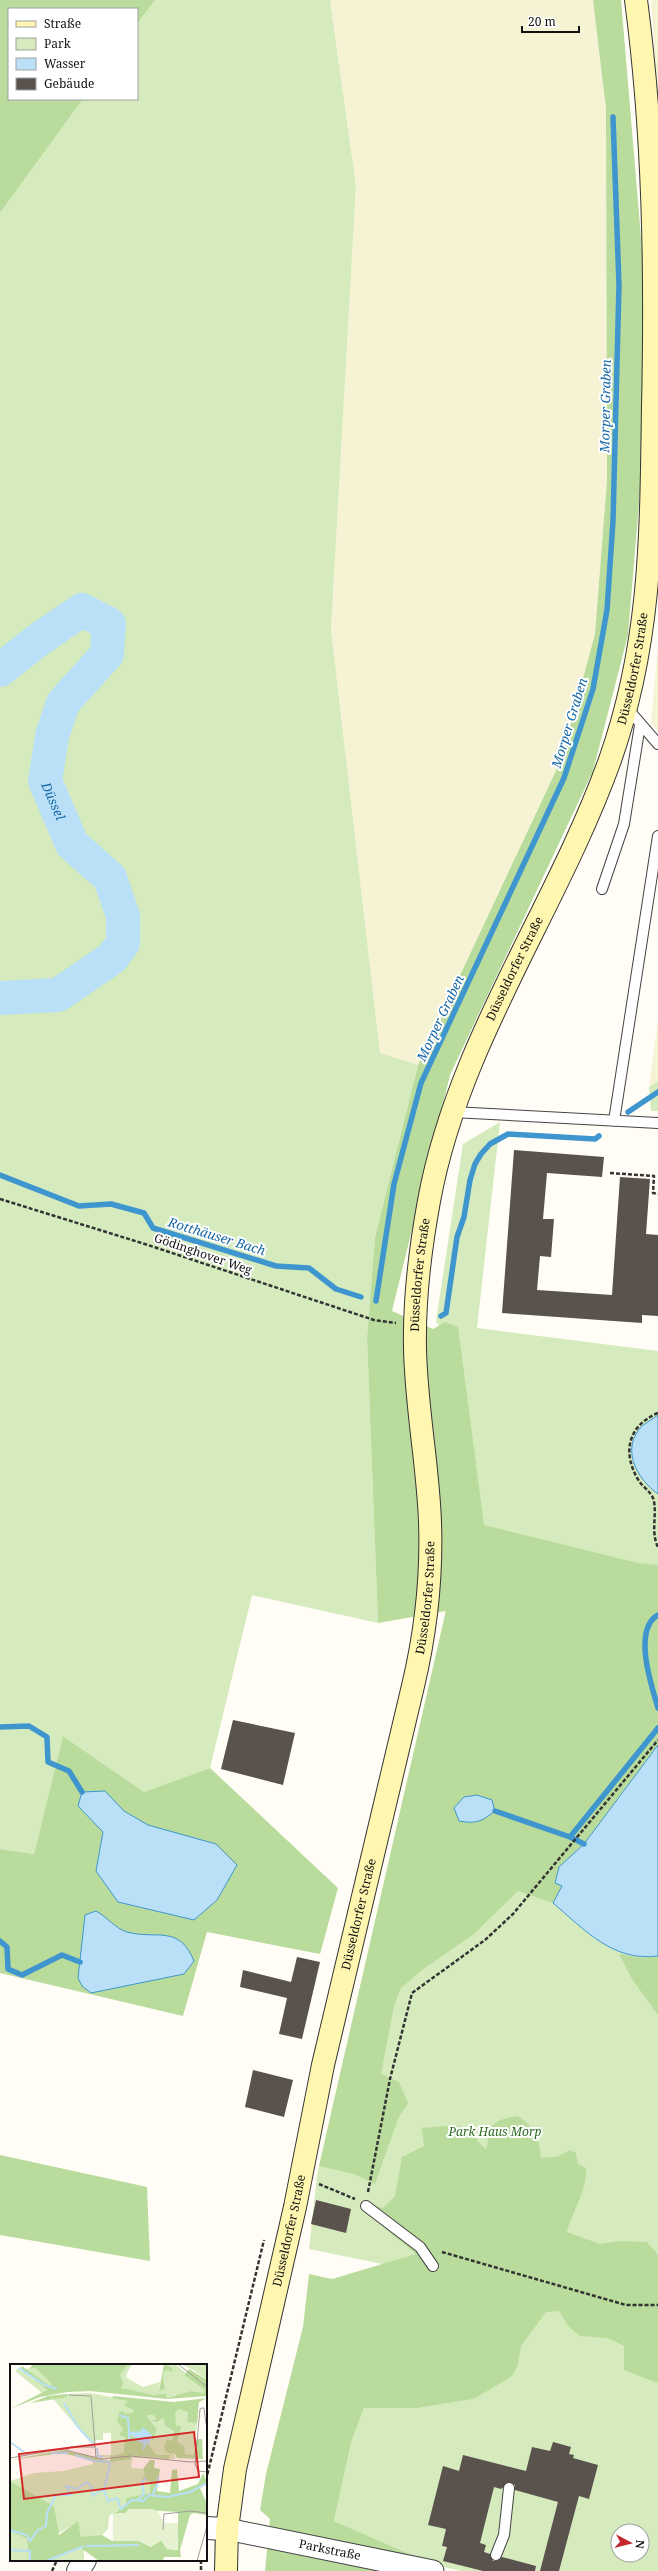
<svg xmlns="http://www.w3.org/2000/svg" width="658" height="2571" font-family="'Noto Serif',serif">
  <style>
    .farmland { fill: #f6f3d4 }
    .green { fill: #d5ebbd; fill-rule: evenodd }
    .forest { fill: #b9dc9c }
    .water { fill: #b9e0f7; stroke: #3f96cf }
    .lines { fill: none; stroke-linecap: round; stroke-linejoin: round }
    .stream { stroke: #3f96cf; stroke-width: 5.5 }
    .river { stroke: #b9e0f7; stroke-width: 34 }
    .building { fill: #5a524d }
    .service-casing { stroke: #444; stroke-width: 12 }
    .minor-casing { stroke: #444; stroke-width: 23 }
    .tertiary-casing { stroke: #444; stroke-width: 24 }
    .secondary-casing { stroke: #333; stroke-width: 24 }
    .path { stroke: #333; stroke-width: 2.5; stroke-dasharray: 4 2; stroke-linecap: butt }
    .service { stroke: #fff; stroke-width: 10 }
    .minor { stroke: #fff; stroke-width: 21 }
    .tertiary { stroke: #fff; stroke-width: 22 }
    .secondary { stroke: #fff6b0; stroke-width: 22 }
    .labels { text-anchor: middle; stroke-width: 4; stroke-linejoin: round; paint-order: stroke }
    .street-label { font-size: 12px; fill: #111; stroke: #fff }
    .park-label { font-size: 12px; font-style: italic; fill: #2f6b1f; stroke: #fff }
    .water-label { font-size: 13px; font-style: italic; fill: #1768a6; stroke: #fff }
    .inset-river { fill: none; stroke: #b9e0f7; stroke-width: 2 }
    .inset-road { fill: none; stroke: #a09f9a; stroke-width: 1 }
    .view { fill: #d62828; fill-opacity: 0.15; stroke: #d62828; stroke-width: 2 }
    .inset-edge { fill: none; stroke: #111; stroke-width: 2 }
  </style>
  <rect width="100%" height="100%" fill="#fffdf5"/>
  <path class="farmland" d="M330,0H593L606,109L607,480L595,634L561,760L418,1065L380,1054L331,629L356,186Z
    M651,0H658V103Z
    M658,644V731L651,723Z
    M658,1021V1081L649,1087Z"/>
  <path class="green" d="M155,0H330L356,186L331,629L380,1053L418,1065L375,1237L367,1338L378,1623L252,1595L210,1768L144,1792L63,1736L34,1854L0,1849V213L83,99H137V24Z
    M658,1081V1111H651L649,1087Z
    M500,1122L477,1328L658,1351V2571H461L427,2563L334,2521L351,2443L364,2408H418L474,2399L496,2385L402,2268L309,2249L317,2176L446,1610L448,1342L436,1321L463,1144ZM618,2531H642V2555H618Z"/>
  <path class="forest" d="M0,0H155L137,24V9H9V99H83L0,213Z
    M593,0H621L644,273L641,480L628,635L593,771L450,1075L392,1311L433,1329L445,1322L458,1327L484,1525L638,1563L658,1565V1745L584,1844L559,1867L562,1886L553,1903L518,1891L474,1934L422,1970L401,1988L394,2006L381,2074L399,2082L408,2103L398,2119L375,2184L354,2174L319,2166L446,1611L378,1623L367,1338L375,1237L418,1065L561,760L595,634L607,480L606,109Z
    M63,1736L144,1792L210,1768L338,1888L320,1954L207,1932L183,2016L0,1973V1849L34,1854Z
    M619,1954L643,1958L658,1956V2015L632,1979Z
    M518,2116C535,2127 539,2138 541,2158L557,2157L570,2150L576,2153L578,2164L586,2168C587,2191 573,2210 567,2232L600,2244L620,2241L647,2242L658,2255V2383L624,2370V2346L607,2338L580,2336L568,2326L559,2311L546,2312L521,2346L518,2365L512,2376L474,2399L418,2408H364L351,2443L334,2521L418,2558L415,2571H265L270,2519L260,2510L266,2474L303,2327L309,2274L332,2279L416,2254L369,2215L371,2205L383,2208L395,2196L402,2157L424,2146L422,2128C438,2128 461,2120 472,2133C477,2139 479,2144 486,2149C489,2143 487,2135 489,2130C494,2120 509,2117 518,2116Z
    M0,2155L147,2187L150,2261L0,2235Z"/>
  <path class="water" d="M658,1415V1494C637,1479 620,1449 642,1426C647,1422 653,1419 658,1415Z
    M658,1745V1956C613,1962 585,1930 553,1903L562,1886L555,1883L559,1867L584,1844Z
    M105,1791L124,1811L148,1825L216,1844L237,1865L217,1900L194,1920L118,1902L96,1871L103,1832L78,1806L82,1792Z
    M477,1795L492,1800L495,1811C481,1822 476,1824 459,1821L454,1808L464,1797Z
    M96,1911C106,1916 116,1929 127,1932C157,1940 179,1924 194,1961L184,1974L91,1993L82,1986L78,1978L85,1915Z"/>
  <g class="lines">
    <path class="stream" d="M628,1112L658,1092
      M0,1175L79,1206L111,1204L144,1213L153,1228L276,1266L309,1268L336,1289L361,1297
      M376,1301L394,1184L421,1083L564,778L593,689L607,610L613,521L619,285L613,117
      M441,1316L446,1313L457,1237L464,1217L470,1180L475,1164L481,1154L490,1144L508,1134L595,1139L599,1136
      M658,1615C632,1630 652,1687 658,1708
      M0,1727L29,1726L47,1737L48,1762L69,1771L82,1792
      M495,1811L570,1837L658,1728
      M570,1837L584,1844
      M0,1941L7,1947L8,1969L22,1975L62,1955L80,1962"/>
    <path class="river" id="s1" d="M0,670L38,640L82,610L109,624L107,654L63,703L52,736L45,781L72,844L110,878L123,916V943L112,958L58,995L0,998"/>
  </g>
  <path class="building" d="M514,1150L604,1157L602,1177L547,1173L543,1219H554L551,1257L540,1256L537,1290L612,1295L620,1177L650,1179L646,1234L658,1235V1316L642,1315V1323L502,1313Z
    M233,1720L295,1733L283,1785L221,1769Z
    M297,1957L320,1962L302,2039L279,2034L287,1998L240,1987L243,1970L291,1982Z
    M253,2070L293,2080L284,2117L245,2107Z
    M316,2200L351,2209L346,2233L311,2224Z
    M553,2442L571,2447L569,2454L574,2455L573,2458L598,2465L589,2499L579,2496L559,2571H540L558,2502L515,2490V2485L509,2482L501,2489L494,2487L480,2543L486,2545L484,2552L490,2554L493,2561H497L502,2557L536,2566L535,2571H483L443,2561L447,2547L442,2546L446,2529L428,2525L443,2466L459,2471L463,2455L526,2471L532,2447L550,2451Z"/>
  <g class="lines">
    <defs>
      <path id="service" d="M627,708L658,744
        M602,889L624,824L640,725
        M452,1112L658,1123
        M614,1121L658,836
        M366,2206L420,2247L433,2266
        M496,2555L504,2535L509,2488"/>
      <g id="minor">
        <path id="s2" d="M227,2529L433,2571"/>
      </g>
      <path id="tertiary" d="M206,2528L227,2529
        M78,2571L85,2560"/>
      <g id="secondary">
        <path id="s3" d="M226,2571L227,2529L235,2469L295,2207L323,2065L413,1686C426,1631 432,1577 430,1522C428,1464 416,1407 415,1348C414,1299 420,1250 429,1201C458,1042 556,910 610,760C652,641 651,532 653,408C656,271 654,136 636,0"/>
      </g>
    </defs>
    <use href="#service" class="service-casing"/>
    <use href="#minor" class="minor-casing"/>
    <use href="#tertiary" class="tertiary-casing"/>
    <use href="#secondary" class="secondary-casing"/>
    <path class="path" d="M610,1173L654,1176L653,1193L658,1194
      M0,1199L148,1245L374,1320L396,1323
      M658,1413C627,1426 622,1454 639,1481C643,1487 650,1491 653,1498C658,1513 650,1531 658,1547
      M319,2184L355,2199
      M368,2192L390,2079L412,1993L485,1940L513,1914L658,1740
      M442,2252L626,2305H658
      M206,2480L264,2240
      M201,2560V2571
      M52,2571L57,2560"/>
    <use href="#service" class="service"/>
    <use href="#minor" class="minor"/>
    <use href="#tertiary" class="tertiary"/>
    <use href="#secondary" class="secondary"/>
  </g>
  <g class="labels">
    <g class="street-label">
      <text dy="4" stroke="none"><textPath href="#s3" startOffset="1966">Düsseldorfer Straße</textPath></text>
      <text dy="4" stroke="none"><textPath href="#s3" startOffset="1642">Düsseldorfer Straße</textPath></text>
      <text transform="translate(203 1254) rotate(19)" y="4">Gödinghover Weg</text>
      <text dy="4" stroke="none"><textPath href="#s3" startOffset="1319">Düsseldorfer Straße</textPath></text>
      <text dy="4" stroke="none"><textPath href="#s3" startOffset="995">Düsseldorfer Straße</textPath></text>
      <text dy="4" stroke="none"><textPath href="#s3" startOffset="671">Düsseldorfer Straße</textPath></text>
      <text dy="4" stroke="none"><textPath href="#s3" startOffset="347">Düsseldorfer Straße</textPath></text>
      <text dy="4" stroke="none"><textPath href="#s2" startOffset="105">Parkstraße</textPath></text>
    </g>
    <g class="park-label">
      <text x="495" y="2136">Park Haus Morp</text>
    </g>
    <g class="water-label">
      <text transform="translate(605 406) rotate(-89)" y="5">Morper Graben</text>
      <text transform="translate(569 723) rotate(-73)" y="5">Morper Graben</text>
      <text dy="5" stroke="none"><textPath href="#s1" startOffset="330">Düssel</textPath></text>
      <text transform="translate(440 1018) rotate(-65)" y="5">Morper Graben</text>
      <text transform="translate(217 1236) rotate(17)" y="5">Rotthäuser Bach</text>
    </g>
  </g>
  <g transform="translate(10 2364)">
    <rect width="197" height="197" fill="#fffdf5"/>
    <path d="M118,0H122L116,11L117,14L133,23L150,18L149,26L155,21L153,9L156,6L163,7L155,0H165L175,8L174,11L196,25L193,29L181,27L157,34L156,29L144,31L115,26L111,24L110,11ZM171,0H197V16L185,7ZM9,4V7L17,9L37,26L32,29L5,7ZM26,4L40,15L42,20L39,21L16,5ZM80,29L128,38H189L183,58L187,59L183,91L175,90L173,81L165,88V95L88,93L86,91H101V69H93V76H86L83,81L43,35L58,33L57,30ZM122,95L121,104L133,105L140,117V129L116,134V142L113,146L107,147L99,152L98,165L92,171L79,173H71L68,158L47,170L44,142L0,117L24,109L54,107L83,100V97L102,98ZM0,167L17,175L19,197H0ZM69,185H74V197H41Z" fill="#d5ebbd"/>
    <path d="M23,0H118L110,11L113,19L111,24L144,31L156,29L157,34L181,27L193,29L195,26L174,11L179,5L197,16V32L157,35L80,27L57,28L30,33L0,45L37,26L17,9L9,6L12,2L39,21L42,20L26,4L19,5ZM154,0L162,4L163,8L156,6L153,9L155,25L149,27ZM57,30L58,33L20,39L38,32ZM103,32L164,38L197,34L189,38L186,73L187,59L177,58L178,48L168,45L165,50L166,62H171L167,78L174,82L175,90L183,91L187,75H192L193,95L167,94L164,88L161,90L156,88L154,82L157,76L162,77L164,67L155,62L154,54L147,58L141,56H146L144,51H136L147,66L144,72H147L142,76L141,70L135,67L119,70L139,81L146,91H160L159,95L120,91L122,95L95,99L52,89L0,96L52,86L100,97L101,92L114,89L115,73L109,71L113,65L107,57L109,48L113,47L115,50L123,49L124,46L114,41L118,37L102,34ZM140,96H145L144,104L150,105L147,127L160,129L162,106L167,105L169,127L188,120L193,109L197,118L190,124L197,140V151L183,149L180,151L170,186L171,193H154L153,197H89L71,184L41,197H19L17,175L0,167V117L44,142L49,171L68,157L71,173L92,171L102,177H129L141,183L151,176L157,185L168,186V148L119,145L116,149L103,150L116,142V134L140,129V117L132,116L135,110L133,105Z" fill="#b9dc9c"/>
    <path d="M119,145H143L148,148L154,159H168V186L157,185L152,176L141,183L129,177H103V150L115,149Z" fill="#e6f2cf"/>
    <path d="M133,63L142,71L139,81L119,70V68L131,67Z" fill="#b9e0f7"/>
    <path class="inset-river" d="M9,4L35,21L47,25M54,39L68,63L84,81M109,51L118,54L119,69M119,69V76L126,75L135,80L133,86M0,78L14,88M87,84L88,92L93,93M41,89H58M65,91L84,97L100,98M94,127L100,99M142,132L149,117L147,113M128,136L134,130L132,118L136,114M0,166L17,171L20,177L27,167L36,162L37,149L46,131H61L56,122L67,125L77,118L81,122L83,132L90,126L94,127L98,137L107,134L111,145L122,136L133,137L139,131L157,133L180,128L197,119M76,182L129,181M0,186L20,187V197M36,197L74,182"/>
    <path class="inset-road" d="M168,0L197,23M59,31L81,32L86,94M196,60L194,44H192L190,45L185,100L188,107L197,108M57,86L60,83H85M0,94L51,85L92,95L121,92L180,98L197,97M153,166L154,150L181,147L197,149M187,197L197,162"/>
    <path class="view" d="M184,68L189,113L14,135L9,90Z"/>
    <rect width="197" height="197" class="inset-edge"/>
  </g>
  <rect x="8" y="8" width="130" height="92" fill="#ffffff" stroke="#a0a0a0"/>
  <rect x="16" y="21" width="20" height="6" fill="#fff6b0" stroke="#a0a0a0"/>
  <text x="44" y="28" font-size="12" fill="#111111">Straße</text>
  <rect x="16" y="38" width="20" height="12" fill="#d5ebbd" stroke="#a0a0a0"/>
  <text x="44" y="48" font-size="12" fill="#111111">Park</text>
  <rect x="16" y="58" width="20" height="12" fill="#b9e0f7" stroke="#a0a0a0"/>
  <text x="44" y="68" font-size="12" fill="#111111">Wasser</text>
  <rect x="16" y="78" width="20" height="12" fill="#5a524d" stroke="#a0a0a0"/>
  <text x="44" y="88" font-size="12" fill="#111111">Gebäude</text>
  <g transform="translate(630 2543) rotate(97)"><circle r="19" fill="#ffffff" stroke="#a0a0a0"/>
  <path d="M0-3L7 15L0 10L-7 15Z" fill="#c4262e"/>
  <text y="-6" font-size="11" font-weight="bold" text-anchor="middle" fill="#111111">N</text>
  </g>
  <path d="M522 26v6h57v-6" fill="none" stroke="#111111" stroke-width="2"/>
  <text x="528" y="26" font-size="12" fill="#111111" stroke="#ffffff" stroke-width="3" paint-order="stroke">20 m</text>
</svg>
